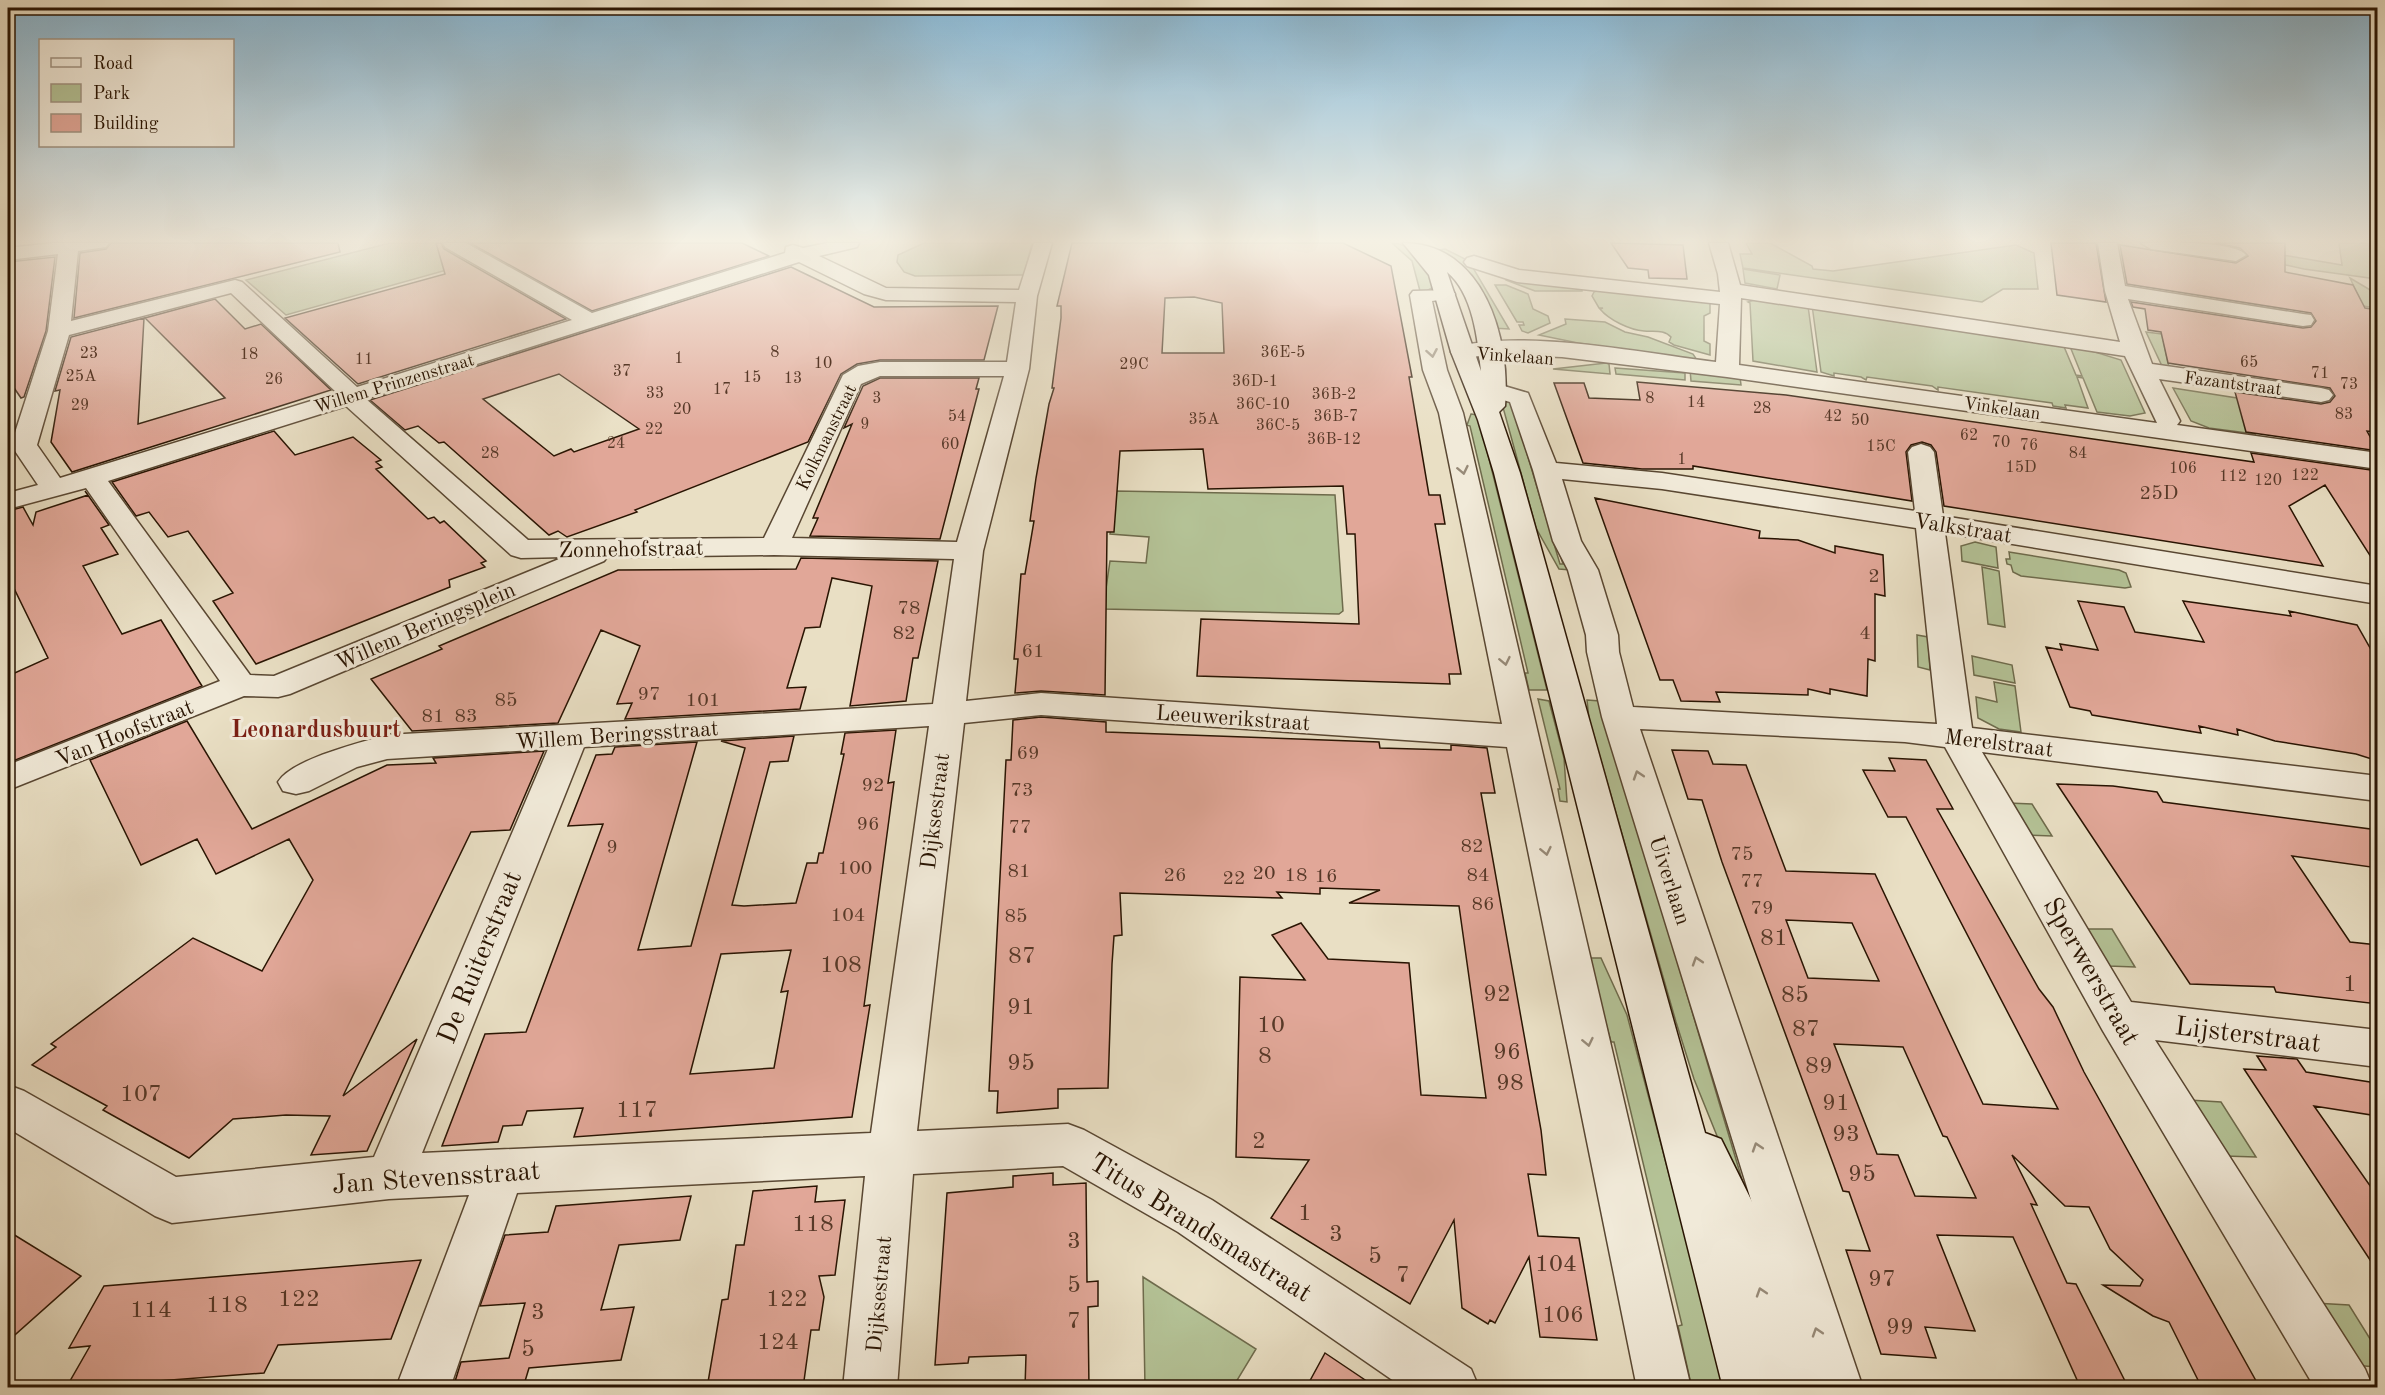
<svg xmlns="http://www.w3.org/2000/svg" width="2385" height="1395" font-family="'Old Standard TT',serif">
  <style>
    .green { fill: #b4c296; stroke: #6e6b4c; stroke-width: 1.5 }
    .building { fill: #e1a798; stroke: #291402; stroke-width: 1.5; fill-rule: evenodd }
    .lines { fill: none; stroke-linecap: round; stroke-linejoin: round }
    .street-casing { stroke: #594732; stroke-width: 3 }
    .secondary-casing { stroke: #291402; stroke-width: 3 }
    .street { fill: #f1ead9; fill-rule: evenodd }
    .secondary { fill: #f1ead9; fill-rule: evenodd }
    .oneway { stroke: #978a78 }
    .labels { text-anchor: middle; stroke-width: 6; stroke-linejoin: round; paint-order: stroke }
    .far-number-label { font-size: 16px; fill: #573928 }
    .far-street-label { font-size: 18px; fill: #291402; stroke: #f1ead9 }
    .number-label { font-size: 20px; fill: #573928 }
    .street-label { font-size: 22px; fill: #291402; stroke: #f1ead9 }
    .neighbourhood-label { font-size: 24px; font-weight: bold; fill: #7a1f14; stroke: #f1ead9 }
    .near-number-label { font-size: 24px; fill: #573928 }
    .near-street-label { font-size: 27px; fill: #291402; stroke: #f1ead9 }
  </style>
  <rect width="100%" height="100%" fill="#e9dfc4"/>
  <filter id="stains"><feTurbulence type="fractalNoise" baseFrequency=".00333" numOctaves="4"/><feColorMatrix values="0 0 0 0 .2 0 0 0 0 .09 0 0 0 0 .02 0 0 0 .5 -.17"/></filter>
  <radialGradient id="worn" r=".72"><stop offset=".6" stop-color="#630" stop-opacity="0"/><stop offset="1" stop-color="#630" stop-opacity=".3"/></radialGradient>
  <path class="green" d="M390,243H435L468,264L286,315L246,280Z
    M924,243H1032L1024,275L915,276L904,272L897,262L898,255Z
    M1392,243C1414,243 1426,269 1435,286L1425,292L1420,291L1412,261Z
    M1746,243H1770L1812,266L1813,269L1833,271L2016,245L2034,253L2038,289H2003L1982,302L1743,268L1740,254H1752Z
    M2192,243H2211L2342,265L2339,243H2368L2377,279L2304,269L2236,254L2233,248Z
    M1445,249L1469,261L1509,329L1492,328L1452,259L1439,250Z
    M1743,269L1780,275L1777,289L1745,283Z
    M1507,277L1582,289V291H1535L1506,280Z
    M2350,278L2377,294V308L2363,306Z
    M1495,285H1506L1528,294L1533,309L1548,316L1550,323L1528,333L1522,331L1519,325H1524L1523,322H1517Z
    M1601,289L1710,303V313L1704,316V341L1710,344V355L1674,345L1669,342L1671,337C1664,329 1654,332 1644,331C1630,330 1609,320 1600,309L1603,308H1599L1592,296L1594,292Z
    M1754,300L1808,306L1817,372L1753,361L1750,303L1748,302Z
    M1812,305L2062,342L2076,375L2082,376L2069,344L2121,360L2145,413L2130,416L2097,412L2083,378L2077,377L2088,408L2065,405L2066,408L2053,406L2052,403L1938,387V390L1932,386L1867,377L1866,380L1861,377L1834,373V376L1821,372Z
    M1565,319L1605,322L1625,332L1648,337L1693,354L1697,360L1578,343L1539,335L1566,324Z
    M2146,332L2162,334L2169,367L2162,366Z
    M1606,363L1609,364L1610,374L1553,369Z
    M1615,368L1685,373V380L1616,374Z
    M1690,369L1740,377L1741,385L1691,381Z
    M2173,388L2237,398L2255,434L2209,428L2191,421Z
    M1501,400H1511L1560,564H1563L1555,539L1570,570L1559,569L1536,528Z
    M1471,414L1478,415L1547,690H1529L1525,673H1528L1470,426L1467,425Z
    M1115,491L1335,495L1343,611L1339,614L1103,609L1110,561L1146,563L1149,537L1110,534Z
    M1975,542L1996,547L1998,568L1962,561L1961,546Z
    M2009,552L2119,570L2126,573L2131,587L2125,588L2021,576L2013,572L2011,565L2007,564L2006,559H2010Z
    M1982,567L1999,571L2005,627L1988,624Z
    M1917,635L1928,637L1930,670L1918,667Z
    M1972,656L2012,665L2015,683L1974,675Z
    M1994,682L2015,686L2021,732L1999,729L1978,718L1976,697L1997,702Z
    M1538,699L1549,701L1564,758L1567,802L1560,801L1558,789H1560Z
    M1587,700L1600,701L1748,1200L1749,1215L1694,1079L1676,1022L1589,719Z
    M2008,803L2032,804L2052,836L2027,835Z
    M2084,929H2112L2135,967L2108,966Z
    M1583,958H1601L1627,1015L1725,1387H1693L1691,1384L1678,1326L1682,1325L1614,1042H1611L1597,991Z
    M2189,1100L2221,1102L2256,1157L2224,1156Z
    M1143,1277L1256,1349L1233,1387H1145Z
    M2314,1303L2349,1305L2377,1350V1367L2352,1365Z"/>
  <path class="building" d="M111,243H338L340,252L74,318L80,253L106,249Z
    M436,243H441L444,249L566,319L358,384L285,318L445,274Z
    M470,243H742L769,256L592,311Z
    M1072,243H1343L1391,266L1412,377H1409L1429,495H1440L1445,524H1435L1461,674H1449L1450,684L1197,676L1201,619L1359,624L1355,534H1347L1343,486L1208,489L1203,449L1120,451L1114,532H1107L1105,695L1041,691L1015,693L1018,659H1014L1021,574H1025L1034,521H1030L1036,478L1049,404L1054,388H1052L1061,318V306H1057ZM1194,297L1222,303L1224,353H1162L1165,298Z
    M1611,243L1683,245L1687,279L1649,278L1648,270L1628,268Z
    M2051,243H2096L2106,302L2057,295Z
    M2215,243H2285V272L2353,285L2365,308L2378,310V432L2367,431L2378,451L2246,432L2235,392L2321,404L2330,402L2335,396L2330,388L2168,363L2161,332L2148,330L2145,309L2133,307L2131,302L2303,328L2311,327L2316,321L2311,313L2127,284L2120,245L2236,263L2248,256L2240,248Z
    M55,257L46,331L24,397L21,398L8,379V262Z
    M791,267L874,307L998,306L984,360H880L857,364L841,374L808,442L635,510L637,512L567,537L558,531L549,535L444,442L439,443L418,426L405,430L370,400ZM559,374L639,429L574,452L571,449L554,456L483,399Z
    M215,299L245,329L261,324L331,390L72,472L51,442L60,390L55,391L71,337L144,318L138,424L225,398L145,318Z
    M880,378H979L976,389H979L940,539L810,536L818,518H813L852,424L844,428L863,386Z
    M1637,382L1786,395L2254,462L2251,453L2378,471V568L2325,485L2289,506L2323,566L1944,506L1936,452L1931,445L1922,442L1911,445L1906,452L1912,501L1693,466V469H1642L1583,463L1554,383H1584L1589,398L1640,400Z
    M274,431L295,455L353,437L381,460L376,462L382,467L376,469L428,519L434,517L440,523L444,521L486,561L481,563L485,567L449,580L450,587L256,664L213,601L233,593L188,531L168,537L149,512L136,516L112,482Z
    M85,491L109,525L101,528L118,554L83,566L122,634L161,620L202,686L8,763V676L48,658L8,576V511L23,507L33,525L36,512L88,495Z
    M1595,498L1760,531L1759,538L1798,540L1835,553V546L1883,555L1885,596L1875,594V661L1868,659L1867,696L1830,689V694L1808,689V695L1716,692L1720,702L1681,701L1673,680H1660Z
    M801,558L938,561L918,658H913L906,701L850,706L872,586L832,578L820,627L805,628L787,688L806,687L800,709L625,719L632,703L617,704L640,646L601,630L558,723L412,731L371,679L442,649L439,646L618,570L796,569Z
    M2078,601L2124,607L2135,632L2204,642L2183,601L2291,616L2289,611L2357,625L2378,662V761L2356,754L2275,741L2237,729L2238,735L2199,726L2201,733L2092,715L2090,711L2070,707L2046,647L2062,650L2060,644L2098,650Z
    M1041,717L1106,722V732L1379,742L1380,748L1451,750V745L1487,748L1495,793H1481L1541,1130L1546,1175L1528,1174L1538,1236L1579,1238L1597,1340L1540,1337L1529,1257L1495,1323L1490,1320L1488,1324L1462,1308L1454,1220L1410,1304L1271,1218L1309,1160L1236,1157L1240,977L1305,980L1272,935L1301,923L1328,959L1409,963L1421,1095L1486,1098L1459,906L1349,903L1380,890L1320,888V894L1277,892L1282,898L1120,893L1122,935L1114,936L1112,964L1108,1088L1058,1089V1108L997,1113L998,1091H989L1006,760H1011L1013,720Z
    M187,721L252,829L387,765L436,763L433,758L544,751L510,830L471,832L343,1096L417,1039L367,1151L311,1155L330,1116L286,1115L233,1119L189,1158L103,1110L107,1106L32,1065L56,1047L51,1044L193,938L262,971L313,880L289,839L216,874L197,839L141,865L90,760Z
    M896,730L888,783L894,782L864,1006L870,1005L852,1117L574,1137L583,1108L527,1111L522,1125L503,1126L498,1142L442,1146L485,1034L526,1032L603,824L568,826L596,755L612,754L615,747L697,742L638,950L691,946L745,748L721,741L794,736L788,761L770,762L732,905L744,906L796,903L807,863H817L819,853H823L844,754H841L845,733ZM791,950L781,992L788,991L774,1068L690,1074L721,954Z
    M1672,750L1708,751L1713,764L1746,765L1786,871L1875,874L1983,1104L2058,1109L1906,817H1888L1863,770L1895,771L1889,758L1926,760L1953,809H1937L2039,989L2053,1007L2084,1072L2260,1388H2202L2169,1322L2153,1316L2103,1285L2140,1286L2143,1280L2110,1249L2089,1207L2065,1206L2012,1155L2037,1205L2031,1204L2067,1283L2076,1284L2126,1383L2078,1382L2013,1237L1937,1235L1975,1331L1925,1327L1936,1358L1881,1354L1846,1250L1870,1251L1849,1192L1843,1191L1834,1166L1722,862L1702,800L1688,799ZM1786,920L1852,923L1879,981L1808,978ZM1834,1044L1903,1047L1943,1136L1947,1137L1976,1198L1915,1196L1898,1155L1877,1154Z
    M2057,784L2113,786L2157,792L2163,802L2378,830V868L2292,856L2350,942L2378,945V1004L2276,992L2274,987L2190,984Z
    M2257,1056L2297,1059L2306,1072L2370,1082L2378,1094V1116L2314,1106L2378,1197V1272L2244,1069L2266,1070Z
    M1053,1173V1185L1086,1183L1087,1282L1098,1281V1306L1088,1307L1089,1388H1025L1026,1355L969,1357L968,1363L935,1365L947,1193L1013,1187V1176Z
    M817,1186L815,1202L845,1200L835,1275L819,1276L824,1297L819,1330H811L803,1388H707L722,1300L728,1299L736,1245H744L753,1191Z
    M691,1196L680,1240L619,1245L601,1310L634,1307L621,1360L529,1368L523,1388H453L461,1362L509,1358L525,1303L480,1306L505,1235L548,1232L556,1206Z
    M8,1231L81,1276L8,1341Z
    M421,1260L391,1339L278,1345L264,1373L66,1388L90,1346L69,1348L104,1286Z
    M1325,1353L1377,1388H1306Z"/>
  <g class="lines">
    <defs>
      <path id="street" d="M53,243H109L106,247L78,251L71,321L235,280L242,282L357,387L572,320L445,247L443,243H466L592,313L785,253L786,247L793,245L803,248L827,243H859L857,247L819,256L886,288L1019,290L1034,243H1052L1037,296L1029,369L983,551L966,701L1041,693L1502,724L1439,413L1423,370L1410,295L1413,291L1452,290L1455,294L1452,298L1432,301L1447,370L1463,413L1691,1388H1637L1507,747L1041,715L964,723L917,1131L1068,1124L1084,1130L1212,1200L1471,1369L1479,1388H1404L1178,1232L1063,1166L913,1174L897,1388H843L865,1176L517,1193L450,1388H396L469,1195L389,1199L172,1223L155,1216L8,1128V1085L24,1091L176,1177L374,1157L548,749L387,759L357,767L309,791L296,794L283,791L278,782C292,759 360,743 386,735L933,704L954,559L774,555L607,557L604,561L290,694L278,697L244,696L8,790V765L220,681L86,488L8,509V493L38,485L11,445L48,331L58,254L8,260V248ZM799,262L864,294L886,300L1016,302L1007,362H880L858,366L843,375L764,538L528,540L366,399ZM231,293L337,393L60,478L37,445L69,335ZM1004,376L957,542L792,538L861,384L880,376ZM346,406L511,555L521,558L564,557L274,676L250,675L108,481ZM929,726L871,1133L422,1153L584,747Z
        M1709,243H1728L1740,285L2120,342L2105,291L2098,243H2117L2125,286L2303,314L2311,315L2314,320L2311,325L2303,326L2128,299L2152,364L2321,388L2329,390L2333,395L2329,400L2321,402L2159,379L2180,421L2177,425L2378,453V469L1727,377L1562,357L1490,354L1462,359L1454,357L1451,352L1454,347C1528,329 1640,353 1716,362L1720,304L1517,282L1467,266L1464,262L1467,258L1474,256L1519,270L1720,292L1718,274ZM1741,298L2125,356L2157,423L1739,365Z
        M2141,243C2160,242 2236,241 2246,255L2236,261L2151,249Z
        M1494,383L1528,393L1556,463L1662,473L1915,511L1908,452L1912,447L1921,444L1930,447L1934,452L1943,516L2378,586V604L1945,533L1972,728L2378,776V801L1982,752L2131,1002L2378,1030V1067L2155,1040L2365,1369L2373,1388H2315L2103,1031L1945,747L1905,742L1640,729L1863,1388H1809L1602,717L1587,652L1586,635L1568,570L1553,541L1533,470L1510,402L1486,395L1482,390L1486,385ZM1562,479L1662,489L1916,528L1937,724L1633,707L1619,652L1618,635L1598,570L1581,541Z"/>
      <path id="secondary" d="M1403,243C1483,243 1511,337 1505,406L1499,412L1520,473L1705,1133L1721,1139L1766,1230L1820,1388H1723L1494,473L1478,420L1451,352L1429,275ZM1447,272C1473,293 1478,340 1481,371Z"/>
    </defs>
    <use href="#street" class="street-casing"/>
    <use href="#secondary" class="secondary-casing"/>
    <use href="#street" class="street"/>
    <use href="#secondary" class="secondary"/>
  </g>
  <defs><path id="oneway-chevron" d="M-2-3.5L2.5 0L-2 3.5" fill="none" stroke-width="1.6" stroke-linecap="round" stroke-linejoin="round" transform="scale(1.5)"/></defs>
  <g class="oneway">
    <use href="#oneway-chevron" transform="translate(1432 353) rotate(80)"/>
    <use href="#oneway-chevron" transform="translate(1463 470) rotate(78)"/>
    <use href="#oneway-chevron" transform="translate(1505 661) rotate(78)"/>
    <use href="#oneway-chevron" transform="translate(1638 775) rotate(-108)"/>
    <use href="#oneway-chevron" transform="translate(1546 851) rotate(78)"/>
    <use href="#oneway-chevron" transform="translate(1697 961) rotate(-108)"/>
    <use href="#oneway-chevron" transform="translate(1588 1042) rotate(78)"/>
    <use href="#oneway-chevron" transform="translate(1757 1147) rotate(-108)"/>
    <use href="#oneway-chevron" transform="translate(1761 1292) rotate(-108)"/>
    <use href="#oneway-chevron" transform="translate(1817 1332) rotate(-108)"/>
  </g>
  <linearGradient id="sky" x2="0" y2="1"><stop stop-color="#87b7d4"/><stop offset="0.55" stop-color="#f5f1e4"/><stop offset="1" stop-color="#f5f1e4" stop-opacity="0"/></linearGradient>
  <rect width="2385" height="438" fill="url(#sky)"/>
  <g class="labels">
    <g class="far-number-label">
      <text x="775" y="357">8</text>
      <text x="1283" y="357">36E-5</text>
      <text x="89" y="358">23</text>
      <text x="249" y="359">18</text>
      <text x="679" y="363">1</text>
      <text x="364" y="364">11</text>
      <text x="2249" y="367">65</text>
      <text x="823" y="368">10</text>
      <text x="1134" y="369">29C</text>
      <text x="622" y="376">37</text>
      <text x="2320" y="378">71</text>
      <text x="81" y="381">25A</text>
      <text x="752" y="382">15</text>
      <text x="793" y="383">13</text>
      <text x="274" y="384">26</text>
      <text x="1255" y="386">36D-1</text>
      <text x="2349" y="389">73</text>
      <text x="722" y="394">17</text>
      <text x="655" y="398">33</text>
      <text x="1334" y="399">36B-2</text>
      <text x="877" y="403">3</text>
      <text x="1650" y="403">8</text>
      <text x="1696" y="407">14</text>
      <text x="1263" y="409">36C-10</text>
      <text x="80" y="410">29</text>
      <text x="1762" y="413">28</text>
      <text x="682" y="414">20</text>
      <text x="2344" y="419">83</text>
      <text x="957" y="421">54</text>
      <text x="1336" y="421">36B-7</text>
      <text x="1833" y="421">42</text>
      <text x="1204" y="424">35A</text>
      <text x="1860" y="425">50</text>
      <text x="865" y="429">9</text>
      <text x="1278" y="430">36C-5</text>
      <text x="654" y="434">22</text>
      <text x="1969" y="440">62</text>
      <text x="1334" y="444">36B-12</text>
      <text x="2001" y="447">70</text>
      <text x="616" y="448">24</text>
      <text x="950" y="449">60</text>
      <text x="2029" y="450">76</text>
      <text x="1881" y="451">15C</text>
      <text x="490" y="458">28</text>
      <text x="2078" y="458">84</text>
      <text x="1682" y="464">1</text>
      <text x="2021" y="472">15D</text>
      <text x="2183" y="473">106</text>
      <text x="2305" y="480">122</text>
      <text x="2233" y="481">112</text>
      <text x="2268" y="485">120</text>
    </g>
    <g class="far-street-label">
      <text transform="translate(1515 356) rotate(4)" y="6">Vinkelaan</text>
      <text transform="translate(394 383) rotate(-17)" y="6">Willem Prinzenstraat</text>
      <text transform="translate(2233 383) rotate(7)" y="6">Fazantstraat</text>
      <text transform="translate(2002 408) rotate(8)" y="6">Vinkelaan</text>
      <text transform="translate(826 437) rotate(-64)" y="6">Kolkmanstraat</text>
    </g>
    <g class="number-label">
      <text x="2159" y="499">25D</text>
      <text x="1874" y="582">2</text>
      <text x="909" y="614">78</text>
      <text x="904" y="639">82</text>
      <text x="1865" y="639">4</text>
      <text x="1033" y="657">61</text>
      <text x="649" y="700">97</text>
      <text x="506" y="706">85</text>
      <text x="703" y="706">101</text>
      <text x="433" y="722">81</text>
      <text x="466" y="722">83</text>
      <text x="1028" y="759">69</text>
      <text x="873" y="791">92</text>
      <text x="1022" y="796">73</text>
      <text x="868" y="830">96</text>
      <text x="1020" y="833">77</text>
      <text x="1472" y="852">82</text>
      <text x="612" y="853">9</text>
      <text x="1742" y="860">75</text>
      <text x="855" y="874">100</text>
      <text x="1019" y="877">81</text>
      <text x="1264" y="879">20</text>
      <text x="1175" y="881">26</text>
      <text x="1296" y="881">18</text>
      <text x="1478" y="881">84</text>
      <text x="1326" y="882">16</text>
      <text x="1234" y="884">22</text>
      <text x="1752" y="887">77</text>
      <text x="1483" y="910">86</text>
      <text x="1762" y="914">79</text>
      <text x="848" y="921">104</text>
      <text x="1016" y="922">85</text>
    </g>
    <g class="street-label">
      <text transform="translate(1963 527) rotate(9)" y="8">Valkstraat</text>
      <text transform="translate(631 548) rotate(-1)" y="8">Zonnehofstraat</text>
      <text transform="translate(425 625) rotate(-23)" y="8">Willem Beringsplein</text>
      <text transform="translate(1233 717) rotate(4)" y="8">Leeuwerikstraat</text>
      <text transform="translate(124 732) rotate(-22)" y="8">Van Hoofstraat</text>
      <text transform="translate(617 734) rotate(-4)" y="8">Willem Beringsstraat</text>
      <text transform="translate(1999 742) rotate(7)" y="8">Merelstraat</text>
      <text transform="translate(934 811) rotate(-83)" y="8">Dijksestraat</text>
      <text transform="translate(1671 880) rotate(72)" y="8">Uiverlaan</text>
      <text transform="translate(878 1294) rotate(-85)" y="8">Dijksestraat</text>
    </g>
    <g class="neighbourhood-label">
      <text x="316" y="737">Leonardusbuurt</text>
    </g>
    <g class="near-number-label">
      <text x="1774" y="945">81</text>
      <text x="1022" y="963">87</text>
      <text x="841" y="972">108</text>
      <text x="2350" y="991">1</text>
      <text x="1497" y="1001">92</text>
      <text x="1795" y="1002">85</text>
      <text x="1021" y="1014">91</text>
      <text x="1271" y="1032">10</text>
      <text x="1806" y="1036">87</text>
      <text x="1507" y="1059">96</text>
      <text x="1265" y="1063">8</text>
      <text x="1021" y="1070">95</text>
      <text x="1819" y="1073">89</text>
      <text x="1510" y="1090">98</text>
      <text x="141" y="1101">107</text>
      <text x="1836" y="1110">91</text>
      <text x="637" y="1117">117</text>
      <text x="1846" y="1141">93</text>
      <text x="1259" y="1148">2</text>
      <text x="1862" y="1181">95</text>
      <text x="1305" y="1220">1</text>
      <text x="813" y="1231">118</text>
      <text x="1336" y="1241">3</text>
      <text x="1074" y="1248">3</text>
      <text x="1375" y="1263">5</text>
      <text x="1556" y="1271">104</text>
      <text x="1403" y="1282">7</text>
      <text x="1882" y="1286">97</text>
      <text x="1074" y="1292">5</text>
      <text x="299" y="1306">122</text>
      <text x="787" y="1306">122</text>
      <text x="227" y="1312">118</text>
      <text x="151" y="1317">114</text>
      <text x="538" y="1319">3</text>
      <text x="1563" y="1322">106</text>
      <text x="1074" y="1328">7</text>
      <text x="1900" y="1334">99</text>
      <text x="778" y="1349">124</text>
      <text x="528" y="1356">5</text>
    </g>
    <g class="near-street-label">
      <text transform="translate(479 957) rotate(-68)" y="9">De Ruiterstraat</text>
      <text transform="translate(2092 971) rotate(60)" y="9">Sperwerstraat</text>
      <text transform="translate(2248 1034) rotate(7)" y="9">Lijsterstraat</text>
      <text transform="translate(436 1177) rotate(-4)" y="9">Jan Stevensstraat</text>
      <text transform="translate(1201 1227) rotate(32)" y="9">Titus Brandsmastraat</text>
    </g>
  </g>
  <rect width="2385" height="1395" fill="none" stroke="#e9dfc4" stroke-width="30"/>
  <rect x="9" y="9" width="2367" height="1377" fill="none" stroke="#291402" stroke-width="3"/>
  <rect x="15" y="15" width="2355" height="1365" fill="none" stroke="#291402" stroke-width="1.5"/>
  <rect x="39" y="39" width="195" height="108" fill="#f1ead9" stroke="#a19483" stroke-width="1.5"/>
  <rect x="51" y="58" width="30" height="9" fill="#f1ead9" stroke="#a19483" stroke-width="1.5"/>
  <text x="93" y="69" font-size="18" fill="#291402">Road</text>
  <rect x="51" y="84" width="30" height="18" fill="#b4c296" stroke="#a19483" stroke-width="1.5"/>
  <text x="93" y="99" font-size="18" fill="#291402">Park</text>
  <rect x="51" y="114" width="30" height="18" fill="#e1a798" stroke="#a19483" stroke-width="1.5"/>
  <text x="93" y="129" font-size="18" fill="#291402">Building</text>
  <rect width="100%" height="100%" filter="url(#stains)"/>
  <rect width="100%" height="100%" fill="url(#worn)"/>
</svg>
